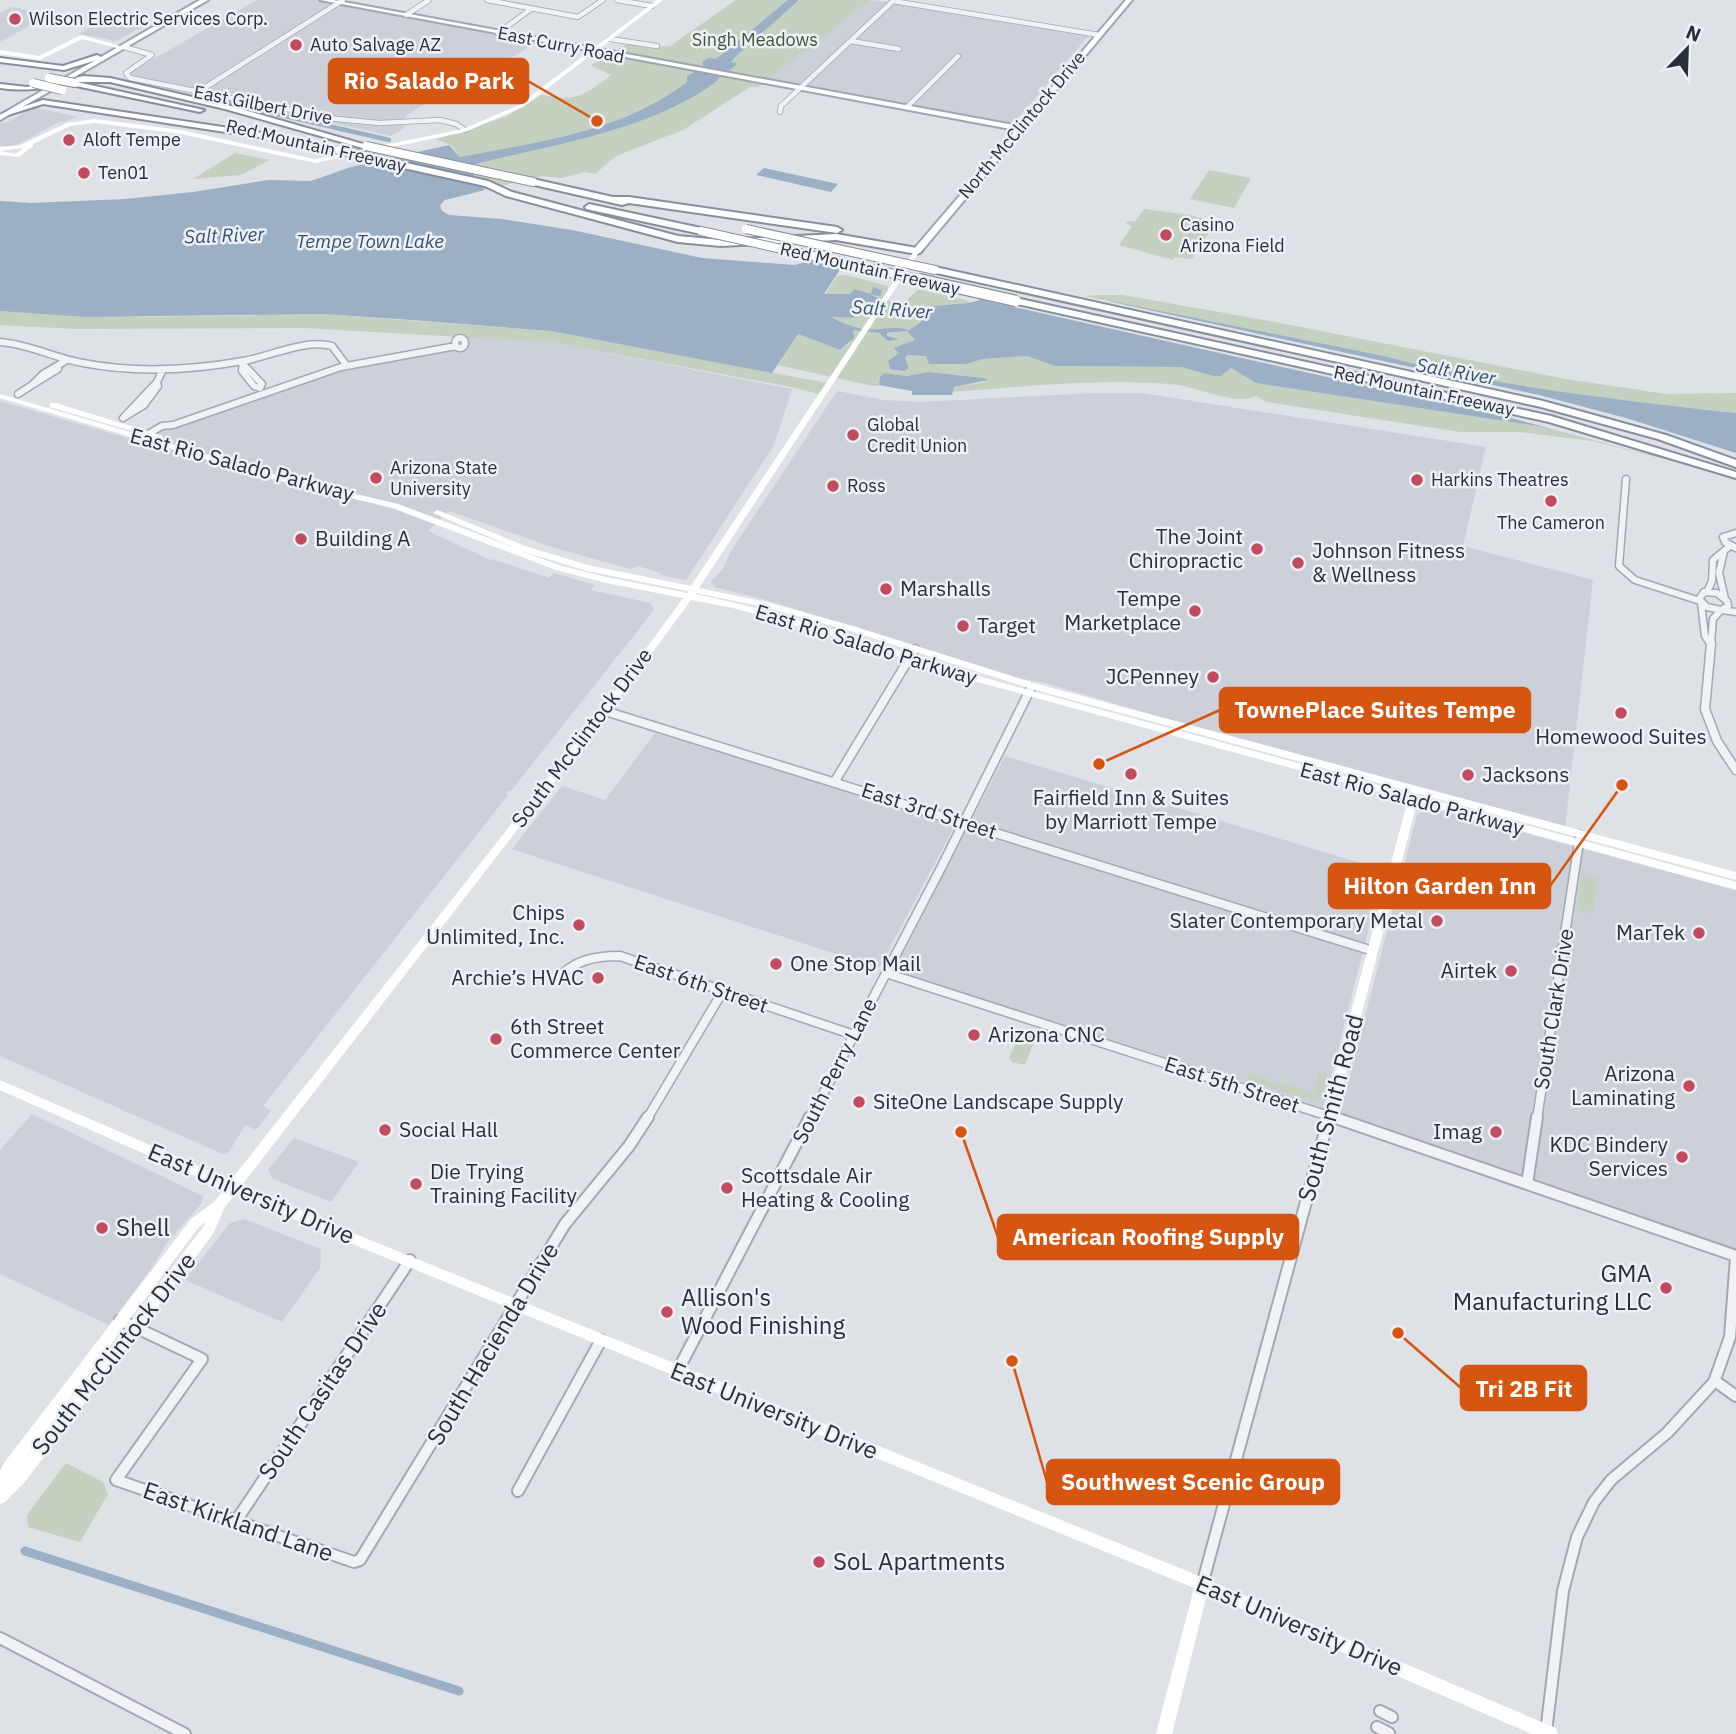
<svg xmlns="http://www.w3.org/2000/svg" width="1736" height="1734" font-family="'IBM Plex Sans',sans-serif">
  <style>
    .built { fill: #ccd0d8 }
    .green { fill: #c4d0c0 }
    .water { fill: #9bb0c4 }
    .pier { fill: #dee1e6 }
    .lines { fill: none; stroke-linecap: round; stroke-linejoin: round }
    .canal-far1 { stroke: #9bb0c4; stroke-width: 4.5 }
    .canal { stroke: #9bb0c4; stroke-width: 9 }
    .street-far3-casing { stroke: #a4a8b0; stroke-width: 6 }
    .street-far2-casing { stroke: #a4a8b0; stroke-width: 9 }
    .street-far1-casing { stroke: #a4a8b0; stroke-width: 11 }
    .street-casing { stroke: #a4a8b0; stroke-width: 14 }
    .primary-casing { stroke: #9ea6b1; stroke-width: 4 }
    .highway-casing { stroke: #878f9c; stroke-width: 4 }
    .street-far3 { stroke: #f0f2f5; stroke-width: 4.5 }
    .street-far2 { stroke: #f0f2f5; stroke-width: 6 }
    .street-far1 { stroke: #f0f2f5; stroke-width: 8 }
    .street { stroke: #f0f2f5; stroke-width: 10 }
    .secondary { fill: #fff; fill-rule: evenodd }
    .primary { fill: #fff; fill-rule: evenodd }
    .highway { fill: #fff; fill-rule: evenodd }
    .highway-bridge-far1-casing { stroke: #878f9c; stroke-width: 10; stroke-linecap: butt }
    .highway-bridge-casing { stroke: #878f9c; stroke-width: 13; stroke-linecap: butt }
    .highway-bridge-far1 { stroke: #fff; stroke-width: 8 }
    .highway-bridge { stroke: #fff; stroke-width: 10 }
    .poi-dot { fill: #c34b5f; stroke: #edf0f4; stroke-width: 2.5 }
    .labels { text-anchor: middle; stroke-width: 5; stroke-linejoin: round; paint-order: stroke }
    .far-poi-label { font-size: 18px; fill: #28303c; stroke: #edf0f4; text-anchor: start }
    .far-park-label { font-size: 18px; fill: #3d5637; stroke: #edf0f4 }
    .far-street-label { font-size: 18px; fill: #28303c; stroke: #edf0f4 }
    .far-water-label { font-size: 19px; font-style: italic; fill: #364f6c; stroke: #edf0f4 }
    .street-label { font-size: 21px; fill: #28303c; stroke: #edf0f4 }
    .poi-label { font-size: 21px; fill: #28303c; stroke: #edf0f4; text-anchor: start }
    .near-street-label { font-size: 24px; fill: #28303c; stroke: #edf0f4 }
    .near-poi-label { font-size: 24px; fill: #28303c; stroke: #edf0f4; text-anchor: start }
    .leader { fill: none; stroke: #d55511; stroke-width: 2.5 }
    .callout-dot { fill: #d55511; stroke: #edf0f4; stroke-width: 2.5 }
    .callout { fill: #d55511; stroke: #d55511; stroke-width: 2.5 }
    .callout-label { font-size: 23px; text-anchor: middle; font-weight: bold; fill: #fff }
  </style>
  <rect width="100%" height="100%" fill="#dee1e6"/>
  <path class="built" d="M257,0H316L539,41L507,60L478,70L443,92L406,116L404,128L391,136L122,77Z
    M871,0L897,3L1089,35L1013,124L765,81Z
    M11,7L51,14L0,42V13Z
    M108,17L146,25L116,41L79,34Z
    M33,107L78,117L55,124L15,146H0V123L8,122Z
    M464,336L550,342L792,389L774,445L686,580L660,575L661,573L638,566L630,569L555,548L449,511L428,531L490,560L492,559L549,578L554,573L595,585L591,590L651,603L654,610L511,791H508L506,794L508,795L263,1106L271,1111L256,1130L245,1125L229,1152L223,1154L0,1056V401L141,442L163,429L341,367L463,346L467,343L463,339Z
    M837,391L884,400L920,402L1093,393H1142L1486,447L1463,546L1593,580L1565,827L1153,715L1045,683L1019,678L766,600L714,587L711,581L723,569L731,551Z
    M655,733L949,822L953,829L879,968L512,849L562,786L605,800Z
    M1005,756L1384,870L1323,1108L894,970Z
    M1427,807L1736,890V1249L1340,1114L1417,815Z
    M32,1114L203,1196L201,1204L167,1243L153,1266L109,1325L0,1274V1150Z
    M294,1138L359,1162L331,1202L273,1179L268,1170Z
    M244,1219L321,1249L320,1268L282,1322L185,1280L230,1223Z"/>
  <path class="green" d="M736,0H871L758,87H750L683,130L616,156L595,174L585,172L562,178L541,176L485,190L452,146L436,139L505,117L542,95C574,102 585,96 611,75L591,65L629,43L656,47L670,46Z
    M235,153L269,160L241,175L193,179Z
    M1209,170L1251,178L1234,208L1190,199Z
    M1144,209L1191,215L1215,223L1192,259L1175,257L1173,260L1119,245L1132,226L1126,224L1128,221L1135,222Z
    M846,275L888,286L887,300L903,304L917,290H922L973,302L921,317V322L909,330C894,327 879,331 862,329C854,328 838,320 831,317L848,318L854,305L874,306L870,296H875L881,290L871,294L825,295L837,276Z
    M1099,295H1123L1291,325L1566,379L1666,394L1736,393V413C1619,400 1498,388 1384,356L1116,302L1069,297Z
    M0,311L146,317L323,314L551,331L827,383L819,394L791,387L550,342L304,328L76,329L0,325Z
    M853,330L879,333L896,337L886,334L907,331L915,340L893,348L905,358L908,355L920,354L967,364L983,359L1027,356L1055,366L1181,367L1213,376L1224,374L1227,369L1231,368L1256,383L1537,426L1736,466V477L1592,441L1519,432H1460L1266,402L1256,396C1238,406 1199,388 1178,385C1103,377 1025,387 951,392L954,387L985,382L984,378L929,372L906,376L884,373L880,377L879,385L873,386L777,365L798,334L840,350L849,344Z
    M1582,874L1597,879L1594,911L1588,910V914L1577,910Z
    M1023,1029L1034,1032L1035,1039L1025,1065L1012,1062L1009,1057Z
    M1320,1072L1327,1074L1319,1098L1314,1100L1275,1089L1248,1079L1249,1073H1252L1278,1085L1286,1084L1313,1094Z
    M66,1463L103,1482L108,1494L80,1542L28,1527L27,1515Z"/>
  <path class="water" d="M788,0H799L736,56L731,62L737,63C733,69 730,69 725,73C719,77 715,83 709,87C638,134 548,145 467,166L485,190L445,200L440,205L442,211L449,215L502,219L572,230L702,258L795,265L809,261L841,268L824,294H850L854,289L871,294L873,287L882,290L880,296L871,295L880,299L874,306H852L859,312L852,318L831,317C839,321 854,328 863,329C878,331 895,325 909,330L921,322V317L913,315L916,310L924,307L969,303L1002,294L1069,297L1116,302L1384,356C1495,387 1621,400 1736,413V466L1537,426L1256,383L1231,368L1221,376H1213L1181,367L1055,366L1027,356L983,359L967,364H929L926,356L908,355L905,358L909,368L904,371L890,369L888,361L899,353L893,348L915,340L907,331L887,333V336L899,339L888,341L879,333L853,330L854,338L840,350L798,334L772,373L551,331L398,319L323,314L87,317L0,311V201L31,203L125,199L193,192L268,180L311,181L351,167L449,145L460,157C537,142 623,132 687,82V76L704,67L702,62L708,58L716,59Z
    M764,168L838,184L831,192L756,175Z
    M929,372L984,378L988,380L954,387L952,395H912V391L879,385L880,377L884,373L907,376Z"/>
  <path class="pier" d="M1001,291L1071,293L1539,395L1626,418L1736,453V470L1634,451L1515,419L973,298Z"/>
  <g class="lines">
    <path class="canal-far1" d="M211,99L389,140"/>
    <path class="canal" d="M25,1551L459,1691"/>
    <defs>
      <path id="street-far3" d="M487,0L578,17L603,0
        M617,0L652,6
        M406,15L429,0
        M498,33L531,9
        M610,39L657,46
        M851,41L899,49
        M124,47L152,55L126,73L130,78L337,119L379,123L440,120L456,124L465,130
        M198,92L343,0
        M907,107L958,56
        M780,112L781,106L893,1L1099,35"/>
      <path id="street-far2" d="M455 343a5 5 0 1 1 10 0a5 5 0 1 1-10 0Z
        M0,342C29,344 54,358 83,363C134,373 192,370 243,361C272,356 304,339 332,346L347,366
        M243,361L242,371L254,386L260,388L262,384L245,366
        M58,366V369L32,385L43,374L67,360
        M157,382L158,386L144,405L123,418Z
        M157,382L163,369
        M18,394L32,385
        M150,433L162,426L173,425L341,367L456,346
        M1626,479L1619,566L1635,580L1700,601
        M1736,533L1723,537L1725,542L1736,548
        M1724,551L1719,573L1725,599
        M1704,592L1717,593L1727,601L1728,606L1721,610L1707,607L1699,599Z
        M1707,592L1712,581L1713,560L1730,546
        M1701,603L1705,636L1709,642
        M1722,610L1736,612
        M1711,645L1713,619L1721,610"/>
      <path id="street-far1" d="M1711,644L1705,709L1717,741L1736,770
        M605,711L1373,951
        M835,781L915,649
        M886,973L1338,1119
        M556,980C574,960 594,956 620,956L851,1034
        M647,1119L723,991
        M810,1119L941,868L1031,688
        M1328,1119L1329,1116
        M1537,1119L1580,835"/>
      <path id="street" d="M1333,1117L1736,1256
        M1527,1184L1537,1117
        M120,1320L202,1359L116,1480L354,1562L360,1560L565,1224L629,1146L648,1117
        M677,1372L810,1117
        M1715,1381L1736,1396
        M518,1491L601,1340
        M236,1521L410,1260
        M1202,1585L1329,1117
        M0,1638L185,1734
        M1380,1711L1392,1717
        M1377,1727L1389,1733
        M1546,1732L1563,1591L1577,1537L1594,1502L1611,1480L1667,1433L1714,1382L1730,1337L1736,1257"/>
      <path id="primary" d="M200,0H208L0,120V115Z
        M320,0H333L1019,126L1126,0H1132L920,253H914V249L1016,130Z"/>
      <path id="highway" d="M97,55L101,57L100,59L64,70L0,62V58L63,66Z
        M84,76L110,78L227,105L370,146L366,149L225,109L110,82H77L204,110L200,112L76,86H73V82C46,88 29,92 0,88V84L27,87Z
        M43,100L282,136L343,150L339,153L291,142L43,104L8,115L4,113Z
        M402,162L488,181L512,192L678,236L721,240L836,234L917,248L922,251L917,254L836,240L721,246L678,242L506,196L485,186L399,167V163Z
        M533,179L613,197H629L837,227L842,230L837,233L629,203L622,205L530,184V180Z
        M589,204L701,228L706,231L701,234L586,209L585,207Z
        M935,267L1543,401L1666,435L1736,460V467L1658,439L1541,407L932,272L930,270Z
        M1016,298L1551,416L1736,472V478L1549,422L1013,303V299Z"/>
    </defs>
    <use href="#street-far3" class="street-far3-casing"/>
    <use href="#street-far2" class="street-far2-casing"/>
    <use href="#street-far1" class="street-far1-casing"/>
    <use href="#street" class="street-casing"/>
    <use href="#primary" class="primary-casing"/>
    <use href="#highway" class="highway-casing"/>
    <use href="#street-far3" class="street-far3"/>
    <use href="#street-far2" class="street-far2"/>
    <use href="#street-far1" class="street-far1"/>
    <use href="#street" class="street"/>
    <path class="secondary" d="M657,0H663L523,107L465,132L315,163L181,134L95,123L70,126L33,144V146L19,157L0,155V151L16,154L23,148L0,151V147L20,145L67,123L95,119L181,130L315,159L463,129L519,105Z
      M81,35L120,46L117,48L82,39L40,60L0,54V50L39,56Z
      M917,249L920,251L699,588L767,602L853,626L1034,683L1736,872V880L1032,689L847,630L764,607L696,593L695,594C788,613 879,644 970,674L1736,882V890L967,679L861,644L733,608L691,600L608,713L242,1185L348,1231L1187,1571L1556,1728L1558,1734H1532L1207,1594L1172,1734H1156L1194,1588L340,1239L235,1194L225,1207L213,1234L24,1483L5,1502L0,1504V1471L4,1463L191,1219L215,1201L224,1189L0,1090V1080L231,1180L602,709L683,598L606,583L556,570L392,508L272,479L0,398V394L277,475L398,504L515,548L433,513L437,510L440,511L525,546L588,565L691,586L914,251ZM521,551L587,571L688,591L687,593L606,577L562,566ZM206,1222L204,1226L14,1473L199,1227Z
      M50,403H56L163,436L162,438H156L50,407Z
      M1411,803L1416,807L1335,1116L1333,1120L1329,1121L1325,1120L1323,1116L1406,807Z"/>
    <use href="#primary" class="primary"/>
    <use href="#highway" class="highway"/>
    <defs>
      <path id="highway-bridge-far1" d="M49,78L75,83
        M33,83L62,90
        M366,146L533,182
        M339,150L402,165
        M746,229L935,270
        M701,231L926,281"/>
      <path id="highway-bridge" d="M918,279L1016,301"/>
    </defs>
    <use href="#highway-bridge-far1" class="highway-bridge-far1-casing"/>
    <use href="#highway-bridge" class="highway-bridge-casing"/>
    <use href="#highway-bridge-far1" class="highway-bridge-far1"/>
    <use href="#highway-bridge" class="highway-bridge"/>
  </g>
  <g class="poi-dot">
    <circle cx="15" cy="19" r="7"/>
    <circle cx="296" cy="45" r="7"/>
    <circle cx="69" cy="140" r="7"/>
    <circle cx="84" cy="173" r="7"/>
    <circle cx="1166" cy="235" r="7"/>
    <circle cx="853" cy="435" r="7"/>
    <circle cx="376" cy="478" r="7"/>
    <circle cx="1417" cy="480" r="7"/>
    <circle cx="833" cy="486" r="7"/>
    <circle cx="1551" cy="501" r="7"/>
    <circle cx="301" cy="539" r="7"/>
    <circle cx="1257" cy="549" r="7"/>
    <circle cx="1298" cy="563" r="7"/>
    <circle cx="886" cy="589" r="7"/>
    <circle cx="1195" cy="611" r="7"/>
    <circle cx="963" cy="626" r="7"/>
    <circle cx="1213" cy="677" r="7"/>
    <circle cx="1621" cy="713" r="7"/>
    <circle cx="1131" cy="774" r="7"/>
    <circle cx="1468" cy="775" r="7"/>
    <circle cx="1437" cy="921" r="7"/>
    <circle cx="579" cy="925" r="7"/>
    <circle cx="1699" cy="933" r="7"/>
    <circle cx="776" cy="964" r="7"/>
    <circle cx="1511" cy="971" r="7"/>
    <circle cx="598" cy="978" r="7"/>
    <circle cx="974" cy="1035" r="7"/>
    <circle cx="496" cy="1039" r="7"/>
    <circle cx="1689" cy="1086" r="7"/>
    <circle cx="859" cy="1102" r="7"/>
    <circle cx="385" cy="1130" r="7"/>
    <circle cx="1496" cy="1132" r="7"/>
    <circle cx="1682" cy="1157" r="7"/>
    <circle cx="416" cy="1184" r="7"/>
    <circle cx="727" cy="1188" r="7"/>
    <circle cx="102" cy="1228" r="7"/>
    <circle cx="1666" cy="1288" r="7"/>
    <circle cx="667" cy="1312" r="7"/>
    <circle cx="819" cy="1562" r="7"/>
  </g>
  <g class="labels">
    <g class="far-poi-label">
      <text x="29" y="25">Wilson Electric Services Corp.</text>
      <text x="310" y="51">Auto Salvage AZ</text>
      <text x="83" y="146">Aloft Tempe</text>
      <text x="98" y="179">Ten01</text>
      <text x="1180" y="231">Casino<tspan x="1180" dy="21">Arizona Field</tspan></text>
      <text x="867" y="431">Global<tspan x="867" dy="21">Credit Union</tspan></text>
      <text x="390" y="474">Arizona State<tspan x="390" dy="21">University</tspan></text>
      <text x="1431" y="486">Harkins Theatres</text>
      <text x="847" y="492">Ross</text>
      <text x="1551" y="529" text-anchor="middle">The Cameron</text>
    </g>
    <g class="far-park-label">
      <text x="755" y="46">Singh Meadows</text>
    </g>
    <g class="far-street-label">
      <text transform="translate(561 45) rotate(11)" y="6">East Curry Road</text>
      <text transform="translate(263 105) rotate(11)" y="6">East Gilbert Drive</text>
      <text transform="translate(1022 125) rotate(-50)" y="6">North McClintock Drive</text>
      <text transform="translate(316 146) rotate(13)" y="6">Red Mountain Freeway</text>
      <text transform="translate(870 269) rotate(13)" y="6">Red Mountain Freeway</text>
      <text transform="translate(1424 391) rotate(12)" y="6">Red Mountain Freeway</text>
    </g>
    <g class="far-water-label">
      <text transform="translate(224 235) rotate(-2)" y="7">Salt River</text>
      <text x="370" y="248">Tempe Town Lake</text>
      <text transform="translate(892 309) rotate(4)" y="7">Salt River</text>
      <text transform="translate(1456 371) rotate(10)" y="7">Salt River</text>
    </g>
    <g class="street-label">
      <text transform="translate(242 465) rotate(15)" y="7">East Rio Salado Parkway</text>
      <text transform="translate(866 645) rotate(17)" y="7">East Rio Salado Parkway</text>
      <text transform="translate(582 738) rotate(-53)" y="7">South McClintock Drive</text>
      <text transform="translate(1412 799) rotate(15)" y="7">East Rio Salado Parkway</text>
      <text transform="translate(929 811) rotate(18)" y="7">East 3rd Street</text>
      <text transform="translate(701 984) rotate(19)" y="7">East 6th Street</text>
      <text transform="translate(1554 1009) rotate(-81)" y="7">South Clark Drive</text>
      <text transform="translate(835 1071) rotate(-63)" y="7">South Perry Lane</text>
      <text transform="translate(1232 1085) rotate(18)" y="7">East 5th Street</text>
    </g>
    <g class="poi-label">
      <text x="1243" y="544" text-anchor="end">The Joint<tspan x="1243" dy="24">Chiropractic</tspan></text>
      <text x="315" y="546">Building A</text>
      <text x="1312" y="558">Johnson Fitness<tspan x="1312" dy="24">&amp; Wellness</tspan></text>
      <text x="900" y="596">Marshalls</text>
      <text x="1181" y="606" text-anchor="end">Tempe<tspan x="1181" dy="24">Marketplace</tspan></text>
      <text x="977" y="633">Target</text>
      <text x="1199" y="684" text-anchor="end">JCPenney</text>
      <text x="1621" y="744" text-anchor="middle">Homewood Suites</text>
      <text x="1482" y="782">Jacksons</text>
      <text x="1131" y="805" text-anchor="middle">Fairfield Inn &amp; Suites<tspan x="1131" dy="24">by Marriott Tempe</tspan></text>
      <text x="565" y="920" text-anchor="end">Chips<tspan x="565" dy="24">Unlimited, Inc.</tspan></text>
      <text x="1423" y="928" text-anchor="end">Slater Contemporary Metal</text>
      <text x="1685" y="940" text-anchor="end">MarTek</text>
      <text x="790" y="971">One Stop Mail</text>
      <text x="1497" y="978" text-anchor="end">Airtek</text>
      <text x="584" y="985" text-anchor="end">Archie’s HVAC</text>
      <text x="510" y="1034">6th Street<tspan x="510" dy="24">Commerce Center</tspan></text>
      <text x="988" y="1042">Arizona CNC</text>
      <text x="1675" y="1081" text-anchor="end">Arizona<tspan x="1675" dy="24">Laminating</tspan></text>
      <text x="873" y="1109">SiteOne Landscape Supply</text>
      <text x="399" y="1137">Social Hall</text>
      <text x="1482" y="1139" text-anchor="end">Imag</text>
      <text x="1668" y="1152" text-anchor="end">KDC Bindery<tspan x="1668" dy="24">Services</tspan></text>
      <text x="430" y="1179">Die Trying<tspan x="430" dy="24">Training Facility</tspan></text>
      <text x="741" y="1183">Scottsdale Air<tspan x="741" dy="24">Heating &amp; Cooling</tspan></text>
    </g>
    <g class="near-street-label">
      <text transform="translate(1331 1108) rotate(-75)" y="8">South Smith Road</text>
      <text transform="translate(251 1194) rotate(23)" y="8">East University Drive</text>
      <text transform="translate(493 1344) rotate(-59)" y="8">South Hacienda Drive</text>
      <text transform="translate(114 1354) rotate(-52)" y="8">South McClintock Drive</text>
      <text transform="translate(323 1391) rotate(-56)" y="8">South Casitas Drive</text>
      <text transform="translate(774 1411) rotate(22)" y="8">East University Drive</text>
      <text transform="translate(238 1522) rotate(19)" y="8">East Kirkland Lane</text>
      <text transform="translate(1299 1626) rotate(23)" y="8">East University Drive</text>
    </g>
    <g class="near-poi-label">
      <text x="116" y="1236">Shell</text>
      <text x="1652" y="1282" text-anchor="end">GMA<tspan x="1652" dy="28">Manufacturing LLC</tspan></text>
      <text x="681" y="1306">Allison's<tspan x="681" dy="28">Wood Finishing</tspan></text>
      <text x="833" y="1570">SoL Apartments</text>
    </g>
  </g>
  <path class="leader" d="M597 121L528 81M1099 764L1220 710M1622 785L1550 886M961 1132L998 1237M1398 1333L1461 1388M1012 1361L1047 1482"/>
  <g class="callout-dot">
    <circle cx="597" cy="121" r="7"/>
    <circle cx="1099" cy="764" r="7"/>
    <circle cx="1622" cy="785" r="7"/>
    <circle cx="961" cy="1132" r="7"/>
    <circle cx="1398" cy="1333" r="7"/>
    <circle cx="1012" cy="1361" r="7"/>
  </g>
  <g class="callout">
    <rect x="329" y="59" width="199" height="44" rx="7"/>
    <rect x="1220" y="688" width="310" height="44" rx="7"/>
    <rect x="1329" y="864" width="221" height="44" rx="7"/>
    <rect x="998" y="1215" width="300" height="44" rx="7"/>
    <rect x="1461" y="1366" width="125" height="44" rx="7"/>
    <rect x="1047" y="1460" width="292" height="44" rx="7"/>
  </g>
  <g class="callout-label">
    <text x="429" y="89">Rio Salado Park</text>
    <text x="1375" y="718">TownePlace Suites Tempe</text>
    <text x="1440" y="894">Hilton Garden Inn</text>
    <text x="1148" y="1245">American Roofing Supply</text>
    <text x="1524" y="1397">Tri 2B Fit</text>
    <text x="1193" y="1490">Southwest Scenic Group</text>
  </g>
  <g transform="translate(1687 49) rotate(23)" stroke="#edf0f4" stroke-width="5" paint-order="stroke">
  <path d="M0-5L12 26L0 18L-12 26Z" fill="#28303c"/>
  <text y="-10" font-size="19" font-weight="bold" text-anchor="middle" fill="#28303c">N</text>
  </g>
</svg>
